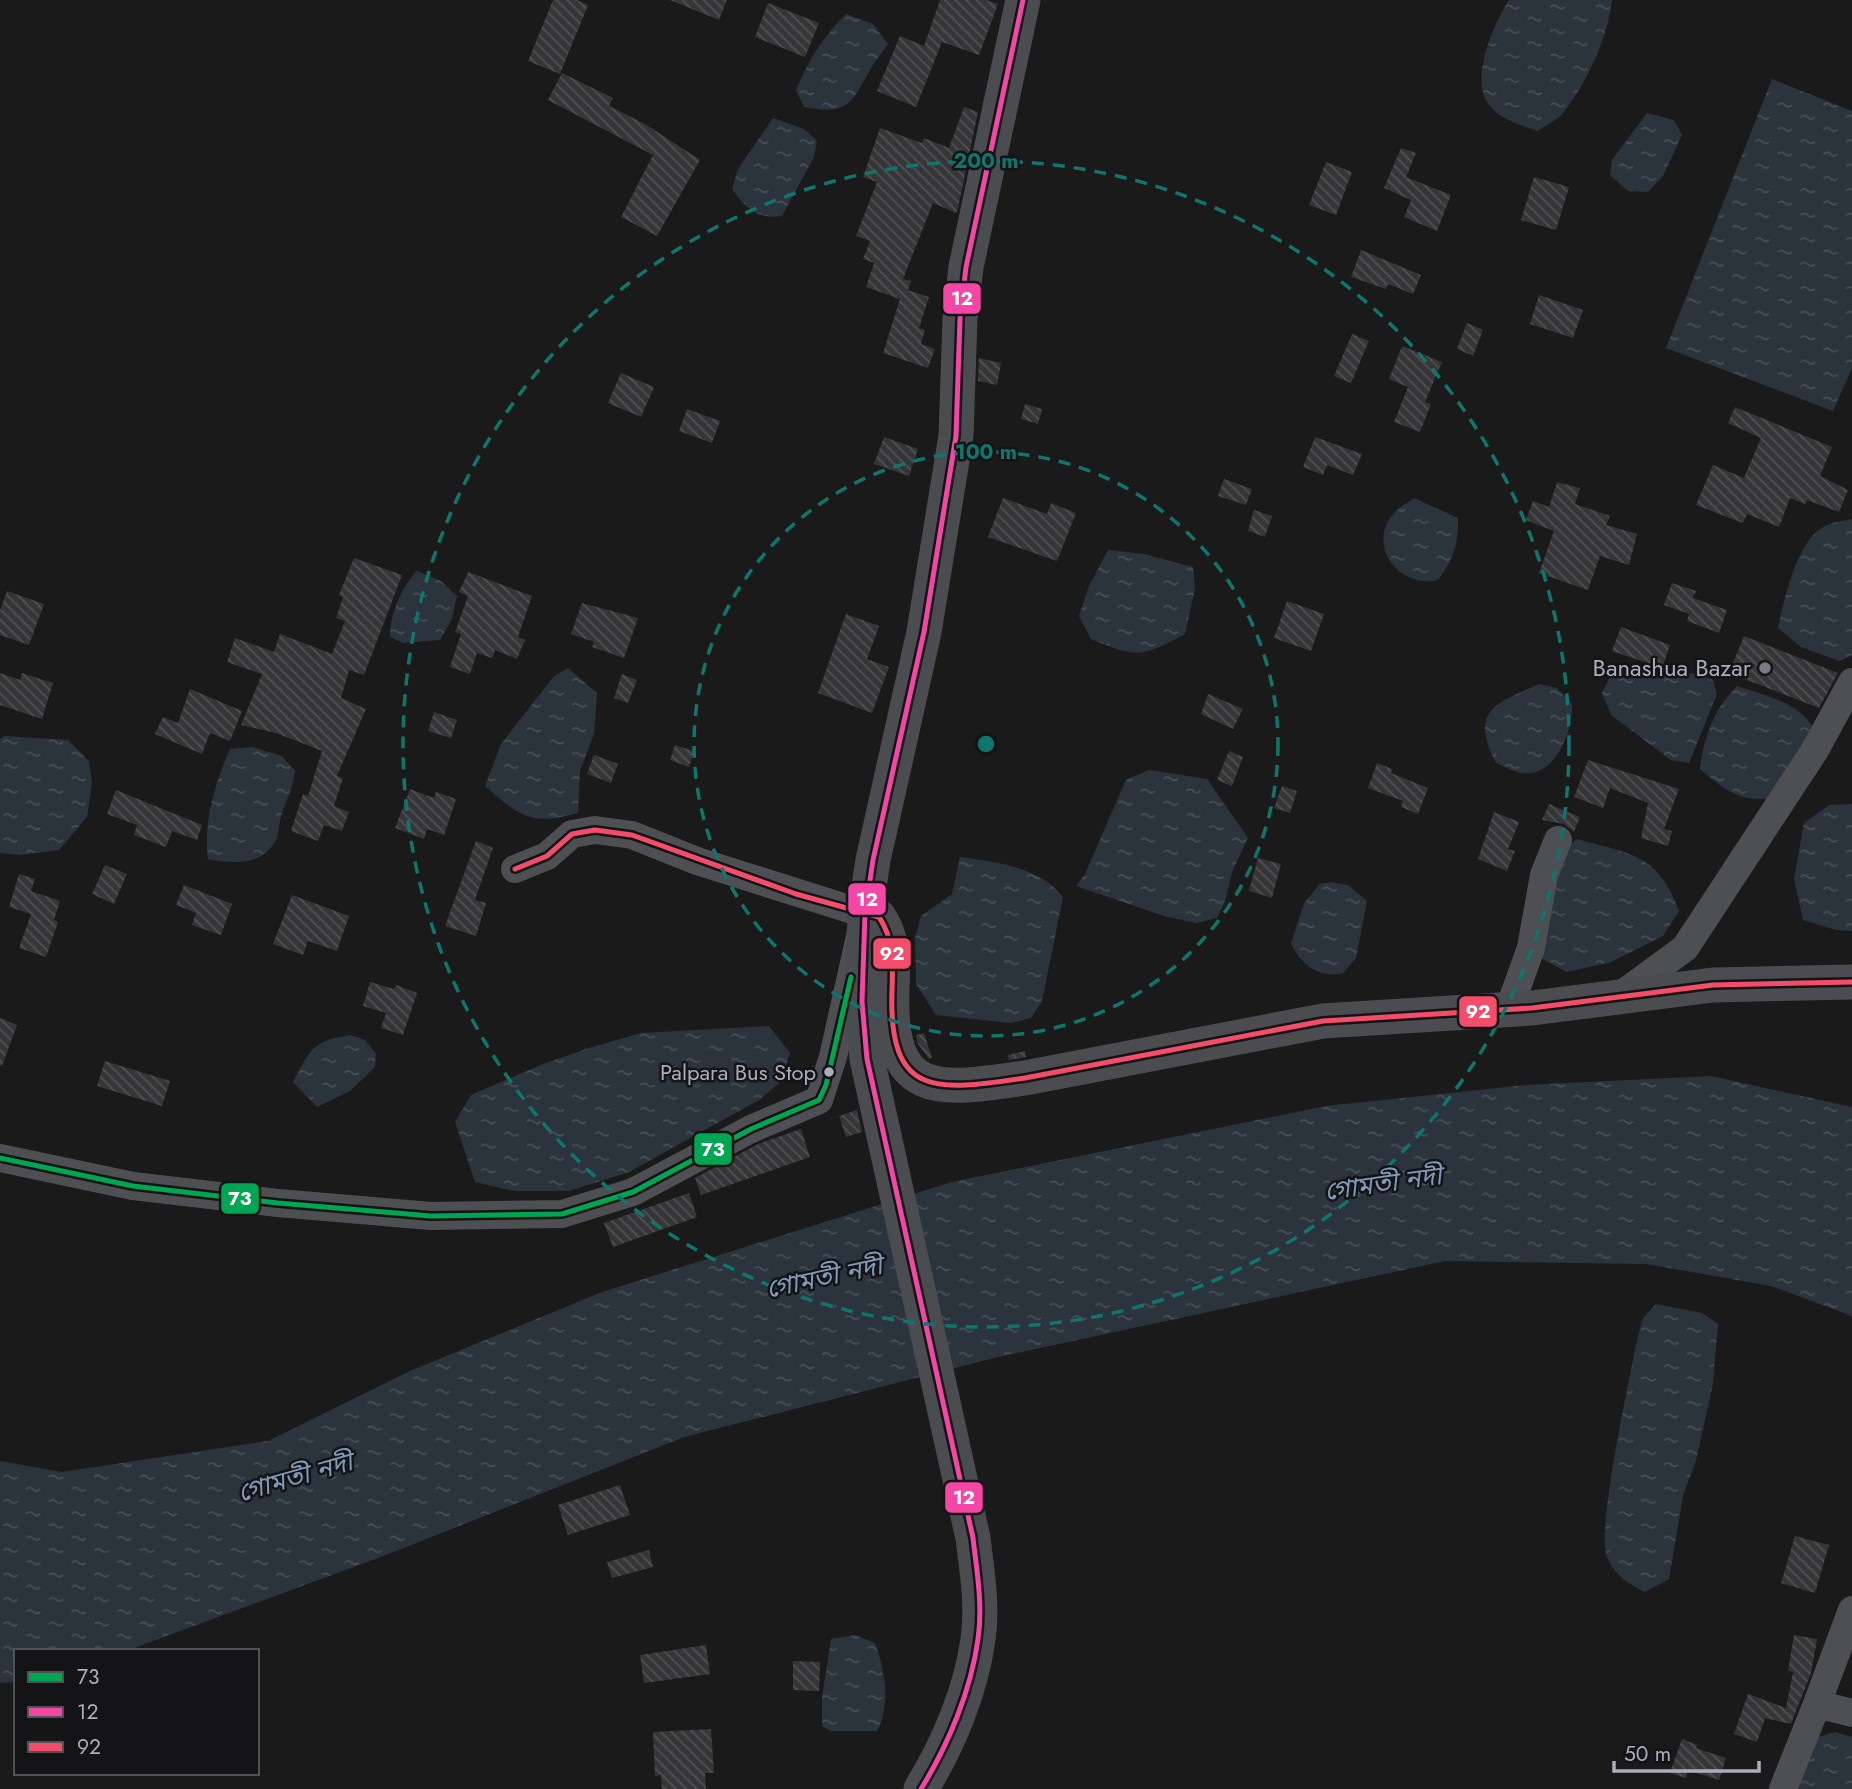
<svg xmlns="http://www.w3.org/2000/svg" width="1852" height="1789" font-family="Jost,'Noto Sans Bengali',sans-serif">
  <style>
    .water { fill: url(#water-ripples) }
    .building { fill: url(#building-back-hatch) }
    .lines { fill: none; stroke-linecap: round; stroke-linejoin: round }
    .minor { stroke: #4e4f53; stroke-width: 28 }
    .major { stroke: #4b4c4f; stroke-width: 35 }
    .bus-1-casing { stroke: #141416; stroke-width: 10 }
    .bus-2-casing { stroke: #141416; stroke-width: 10 }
    .bus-3-casing { stroke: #141416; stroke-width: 10 }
    .bus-1 { stroke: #00a651; stroke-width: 5 }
    .bus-2 { stroke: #f346a5; stroke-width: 5 }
    .bus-3 { stroke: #f44d6c; stroke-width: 5 }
    .ring { fill: none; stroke: #0f766e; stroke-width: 3.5; stroke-dasharray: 12 9 }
    .poi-dot { fill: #787b83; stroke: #141416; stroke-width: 2.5 }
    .bus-dot { fill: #aaafbc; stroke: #141416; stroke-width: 2.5 }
    .labels { text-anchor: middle; stroke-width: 5; stroke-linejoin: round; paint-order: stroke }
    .bus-label { font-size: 22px; fill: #aaafbc; stroke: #141416; text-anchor: end }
    .poi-label { font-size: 24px; fill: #aaafbc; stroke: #141416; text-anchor: end }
    .water-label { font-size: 26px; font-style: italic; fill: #7f9bb9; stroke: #141416 }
    .centre { fill: #0f766e; stroke: #141416; stroke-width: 3.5 }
    .ring-label { font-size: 21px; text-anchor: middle; font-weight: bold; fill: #0f766e; stroke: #141416; stroke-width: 5; stroke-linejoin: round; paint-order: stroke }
    .line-badge { stroke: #141416; stroke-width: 2.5 }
    .badge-label { font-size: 19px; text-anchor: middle; font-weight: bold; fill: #fff }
  </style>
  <defs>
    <pattern id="water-ripples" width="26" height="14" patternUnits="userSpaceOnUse" patternTransform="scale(1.75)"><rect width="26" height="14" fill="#2b343d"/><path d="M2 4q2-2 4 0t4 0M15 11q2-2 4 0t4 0" fill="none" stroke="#474f57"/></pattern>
    <pattern id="building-back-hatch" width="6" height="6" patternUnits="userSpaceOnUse" patternTransform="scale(1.75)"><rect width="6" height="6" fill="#363638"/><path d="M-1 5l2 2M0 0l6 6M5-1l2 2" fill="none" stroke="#505153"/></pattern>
  </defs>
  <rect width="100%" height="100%" fill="#1a1a1a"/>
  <path class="water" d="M1509,0H1612C1608,37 1587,82 1564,112C1558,120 1546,125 1537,131C1521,125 1501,120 1490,106C1468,81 1494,23 1509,0Z
    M846,14L873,24L888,44C882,53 874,62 869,72C850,106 846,115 804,107L796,90C808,61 823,37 846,14Z
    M1772,79L1852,111V368L1833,411L1666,348Z
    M1647,113L1674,120L1682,135L1663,176L1648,192L1628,191L1610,175L1612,160Z
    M773,118L804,129L817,141L814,157L782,216C757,220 746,208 732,189L738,169Z
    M1414,498L1458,518C1459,543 1453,560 1438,580C1398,589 1364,543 1396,511C1401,506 1409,502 1414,498Z
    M1852,519V655L1840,661L1801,647L1778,628C1784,600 1797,539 1825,526C1833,522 1844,521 1852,519Z
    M1108,550L1144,554L1193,567L1195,589L1185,634C1140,658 1138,658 1091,639L1079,616L1089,586Z
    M417,571L441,581L457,596L452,619L440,640L403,643L390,637C390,614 401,588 417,571Z
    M568,668L597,693L594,734L580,771L578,813C532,826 520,817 485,786L501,744L554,676Z
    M1614,668C1626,670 1640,674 1653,675C1677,676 1687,668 1713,680L1717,694L1689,763L1671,760L1611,715L1602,693Z
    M1539,684L1557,688L1572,704C1573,730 1556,778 1522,773C1514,772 1504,766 1496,763C1469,710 1495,704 1539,684Z
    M1737,686C1766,696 1799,702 1815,730L1777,797C1742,804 1726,791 1700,769C1704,736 1714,709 1737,686Z
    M5,736L68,740L89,761L92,783L87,817L59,850L20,855L0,853V739Z
    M252,747L282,756L295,771C293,788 287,798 282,813C279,821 279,832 276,840C262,866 233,864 208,859C203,823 215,782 230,749Z
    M1149,770L1207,779L1248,838L1232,872L1225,902L1217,918L1196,923L1164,916L1076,886L1085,874L1126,780Z
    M1852,804V931L1836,930L1803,920L1794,879L1804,823L1829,805Z
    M1577,839C1630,854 1658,853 1679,911L1663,936L1611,962L1567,972L1537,956L1543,907L1571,844Z
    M960,857C996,862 1040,867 1063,897L1042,1001L1031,1018L1011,1023L936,1015L916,984L915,938L921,916L952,894Z
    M1331,882L1348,885L1367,901L1356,958L1342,974C1317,977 1303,966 1291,944L1304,903L1320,884Z
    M769,1026L790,1053L781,1081L759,1100L629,1172L569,1191H513L475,1182L455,1122L471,1095L543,1064L589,1048L641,1033Z
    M350,1035L365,1040L376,1054L375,1067L350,1091L317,1107L293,1082C310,1050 312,1041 350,1035Z
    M1711,1076L1852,1107V1316L1771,1286L1647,1264L1445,1261L998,1357L684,1437L386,1555L126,1651H16V1682L0,1683V1461L62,1472L268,1441L410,1371L602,1292L952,1182L1326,1106L1526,1085Z
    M1656,1304L1702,1313L1718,1324L1713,1384L1696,1460L1683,1496L1669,1579L1645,1592C1628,1583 1615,1576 1607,1557C1596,1531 1630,1377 1637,1340L1643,1318Z
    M855,1635L875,1643C885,1670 891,1705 877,1731H831L822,1726V1697L831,1639Z
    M1835,1732L1852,1737V1789H1792L1818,1737Z"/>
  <path class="building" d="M553,0H577L588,5L560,74L528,61Z
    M670,0H727L719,20Z
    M940,0H986L998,4L979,55L942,42L916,107L877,91L900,36L924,46Z
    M768,3L819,23L805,57L755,37Z
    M562,73L613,98L609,106L645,124L700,160L657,236L621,217L653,155L548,100Z
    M964,107L978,112L958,208L956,213L933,203L903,279L911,281L908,290L929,297L919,328L925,330L921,344L935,349L928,368L883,353L900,299L866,287L874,263L863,259L870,241L856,236L877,182L863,177L880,128L922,143L924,138L949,148Z
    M1401,148L1416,153L1406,177L1451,195L1437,231L1404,217L1411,200L1384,188Z
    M1326,162L1352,172L1336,215L1309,205Z
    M1534,177L1569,187L1556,230L1521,220Z
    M1361,250L1421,275L1413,294L1388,284L1386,289L1351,277Z
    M1539,295L1583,310L1573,338L1530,324Z
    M1467,323L1483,330L1473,356L1457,349Z
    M1352,334L1369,341L1351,383L1334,376Z
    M1402,346L1442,362L1425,402L1431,404L1420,432L1394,422L1408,387L1389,379Z
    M979,358L1001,363L997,385L978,381Z
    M621,373L654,387L641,417L608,403Z
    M1025,404L1042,409L1038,424L1021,419Z
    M1735,407L1832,447L1820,476L1848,490L1839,512L1807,500L1805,504L1790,498L1779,527L1747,514L1743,523L1696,505L1713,465L1744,478L1761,438L1728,423Z
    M687,409L720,421L712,443L679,431Z
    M884,437L918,449L909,476L874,464Z
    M1315,437L1362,454L1353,475L1327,465L1323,475L1303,467Z
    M1224,479L1252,489L1246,505L1218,496Z
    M1557,482L1580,488L1575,504L1610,516L1606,525L1637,534L1629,565L1600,556L1588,590L1539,573L1554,531L1526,520L1533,501L1549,507Z
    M1003,498L1047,514L1051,503L1076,513L1057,561L988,537Z
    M1254,510L1272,516L1265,537L1248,531Z
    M354,558L402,575L364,675L349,670L341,698L366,709L337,776L343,778L334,806L349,812L342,831L324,825L318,841L291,831L303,794L308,796L322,751L276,733L241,725L262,674L227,662L235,638L274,652L280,634L332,654L345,621L336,618L343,597L339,595Z
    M468,572L532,596L518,637L525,640L517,659L495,650L492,658L477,653L470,674L450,667L461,634L455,632L468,596L459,592Z
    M1672,583L1696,591L1693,598L1727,610L1719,633L1687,621L1689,614L1664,605Z
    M7,591L44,604L29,645L0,635V611Z
    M1287,601L1324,614L1311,651L1274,638Z
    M582,603L638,618L624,658L592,647L594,642L571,634Z
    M846,614L879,626L867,659L889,667L872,713L818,693Z
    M1621,627L1670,645L1662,668L1612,651Z
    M1744,636L1838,673L1819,708L1729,673Z
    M0,673L20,680L22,673L53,683L42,719L0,705Z
    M622,674L637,680L628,703L614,698Z
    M190,689L242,711L230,741L210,733L202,754L155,734L163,717L178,723Z
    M1208,694L1243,709L1233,729L1201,714Z
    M434,712L457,720L451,738L428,731Z
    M675,745L694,751L689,767L670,760Z
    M1229,751L1243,757L1232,786L1217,780Z
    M594,755L618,764L611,783L587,774Z
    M1588,760L1679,789L1664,829L1672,831L1668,846L1641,838L1648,803L1610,788L1603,808L1574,797Z
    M1377,763L1392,769L1391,773L1428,788L1418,814L1401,807L1403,801L1368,788Z
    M1282,786L1297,791L1290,813L1274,808Z
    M410,789L434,798L436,792L456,799L444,835L427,829L424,839L395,828Z
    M116,790L202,825L197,840L172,831L166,847L134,835L137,825L107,814Z
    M1549,804L1580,817L1574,832L1564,824L1542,820Z
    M1494,812L1519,822L1508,849L1515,851L1507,871L1478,859Z
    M476,841L493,848L475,900L486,903L476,936L445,926Z
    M1258,858L1281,864L1272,898L1249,891Z
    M105,865L127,874L114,904L92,894Z
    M19,874L35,879L31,891L60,901L54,920L58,922L46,957L19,948L31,914L9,907Z
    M184,885L232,904L221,935L192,925L196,913L176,905Z
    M292,895L349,916L337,951L308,941L303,955L273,944Z
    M370,982L394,989L396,985L417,993L403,1035L381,1028L386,1013L363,1006Z
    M0,1018L17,1025L2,1066L0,1065Z
    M924,1033L932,1058L929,1059L918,1044L916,1035Z
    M1025,1051L1026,1057L1009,1060L1008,1055Z
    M105,1061L170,1081L162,1106L97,1086Z
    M857,1110L862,1132L846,1137L839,1116Z
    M801,1129L810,1157L701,1195L695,1178L758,1144Z
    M689,1193L697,1217L613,1247L604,1223Z
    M620,1485L630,1515L568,1535L558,1505Z
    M1795,1536L1829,1545L1815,1593L1781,1583Z
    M649,1550L653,1567L612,1578L607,1562Z
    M1794,1635L1817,1639L1811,1673L1791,1724L1765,1718L1757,1742L1734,1734L1748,1694L1786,1708L1793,1672L1788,1671Z
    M706,1645L710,1674L644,1683L640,1655Z
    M793,1661L820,1662L819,1691L793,1690Z
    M711,1729L714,1773H705L706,1789H662L661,1775L655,1776L653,1732Z
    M1682,1739L1697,1745L1696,1748L1726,1758L1719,1780L1688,1770L1686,1778L1670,1773Z"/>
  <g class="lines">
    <path class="minor" d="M1621,995L1685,948L1815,750L1852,682
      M1509,1009L1531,948L1544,875L1558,840
      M0,1158L133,1186L278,1203L431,1216L562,1214L633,1192L751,1129L819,1100L833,1057L865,914L697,861L632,835L595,830L572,834L547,856L515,869
      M1817,1704L1852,1610
      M1783,1789L1817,1704L1852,1713"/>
    <path class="major" d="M865,914L879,917C894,939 893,964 892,990C888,1099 937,1091 1025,1078L1323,1021L1532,1008L1713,985L1852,982
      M921,1789C948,1745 971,1691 978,1639C983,1606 977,1572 973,1538L867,1059L862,1002L865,914L873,860L924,632L956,436L960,319L966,267L1023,0"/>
    <defs>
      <path id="bus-1" d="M0,1158L133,1186L278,1203L431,1216L562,1214L633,1192L751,1129L819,1100L826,1085L851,977"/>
      <path id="bus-2" d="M921,1789C948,1745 971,1691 978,1639C983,1606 977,1572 973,1538L867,1059L862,1002L865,914L873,860L924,632L956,436L960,319L966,267L1023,0"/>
      <path id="bus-3" d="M515,869L547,856L572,834L595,830L632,835L796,894L879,917C894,939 893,964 892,990C888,1099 937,1091 1025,1078L1323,1021L1532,1008L1713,985L1852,982"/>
    </defs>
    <use href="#bus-1" class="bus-1-casing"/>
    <use href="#bus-2" class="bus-2-casing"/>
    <use href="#bus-3" class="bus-3-casing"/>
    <use href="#bus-1" class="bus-1"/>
    <use href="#bus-2" class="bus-2"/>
    <use href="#bus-3" class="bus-3"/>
  </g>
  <g class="ring">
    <circle cx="986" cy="744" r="292"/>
    <circle cx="986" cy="744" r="583"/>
  </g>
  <circle class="poi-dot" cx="1765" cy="668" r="7"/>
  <circle class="bus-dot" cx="829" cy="1072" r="6"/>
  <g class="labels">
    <g class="bus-label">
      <text x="816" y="1080">Palpara Bus Stop</text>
    </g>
    <g class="poi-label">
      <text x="1751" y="676">Banashua Bazar</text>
    </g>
    <g class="water-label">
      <text transform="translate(1383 1183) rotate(-8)" y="9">গোমতী নদী</text>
      <text transform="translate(824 1277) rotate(-12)" y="9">গোমতী নদী</text>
      <text transform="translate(295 1477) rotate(-16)" y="9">গোমতী নদী</text>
    </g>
  </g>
  <circle cx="986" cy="744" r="10" class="centre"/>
  <g class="ring-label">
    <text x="986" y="168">200 m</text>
    <text x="986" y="459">100 m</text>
  </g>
  <g class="line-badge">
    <rect x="942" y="282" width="40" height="33" rx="7" fill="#f346a5"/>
    <rect x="847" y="882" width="40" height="34" rx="7" fill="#f346a5"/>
    <rect x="872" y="937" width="40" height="33" rx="7" fill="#f44d6c"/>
    <rect x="1458" y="995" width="40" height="33" rx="7" fill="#f44d6c"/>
    <rect x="693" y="1132" width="40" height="34" rx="7" fill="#00a651"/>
    <rect x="220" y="1182" width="40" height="33" rx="7" fill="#00a651"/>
    <rect x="944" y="1481" width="40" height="33" rx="7" fill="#f346a5"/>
  </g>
  <g class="badge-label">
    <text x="962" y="305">12</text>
    <text x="867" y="906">12</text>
    <text x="892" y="960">92</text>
    <text x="1478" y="1018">92</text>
    <text x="713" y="1156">73</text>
    <text x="240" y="1205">73</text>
    <text x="964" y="1504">12</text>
  </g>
  <rect x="14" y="1649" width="245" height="126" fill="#141416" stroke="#505258" stroke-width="2"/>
  <rect x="28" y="1672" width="35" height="10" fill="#00a651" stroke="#505258" stroke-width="2"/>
  <text x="77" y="1684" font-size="21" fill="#aaafbc">73</text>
  <rect x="28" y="1707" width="35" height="10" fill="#f346a5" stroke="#505258" stroke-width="2"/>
  <text x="77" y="1719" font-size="21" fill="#aaafbc">12</text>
  <rect x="28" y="1742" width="35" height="10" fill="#f44d6c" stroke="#505258" stroke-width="2"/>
  <text x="77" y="1754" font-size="21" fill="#aaafbc">92</text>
  <path d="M1614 1761v10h145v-10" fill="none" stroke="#aaafbc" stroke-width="3.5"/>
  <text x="1624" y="1761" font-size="21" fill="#aaafbc" stroke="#141416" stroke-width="5" paint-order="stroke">50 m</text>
</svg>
